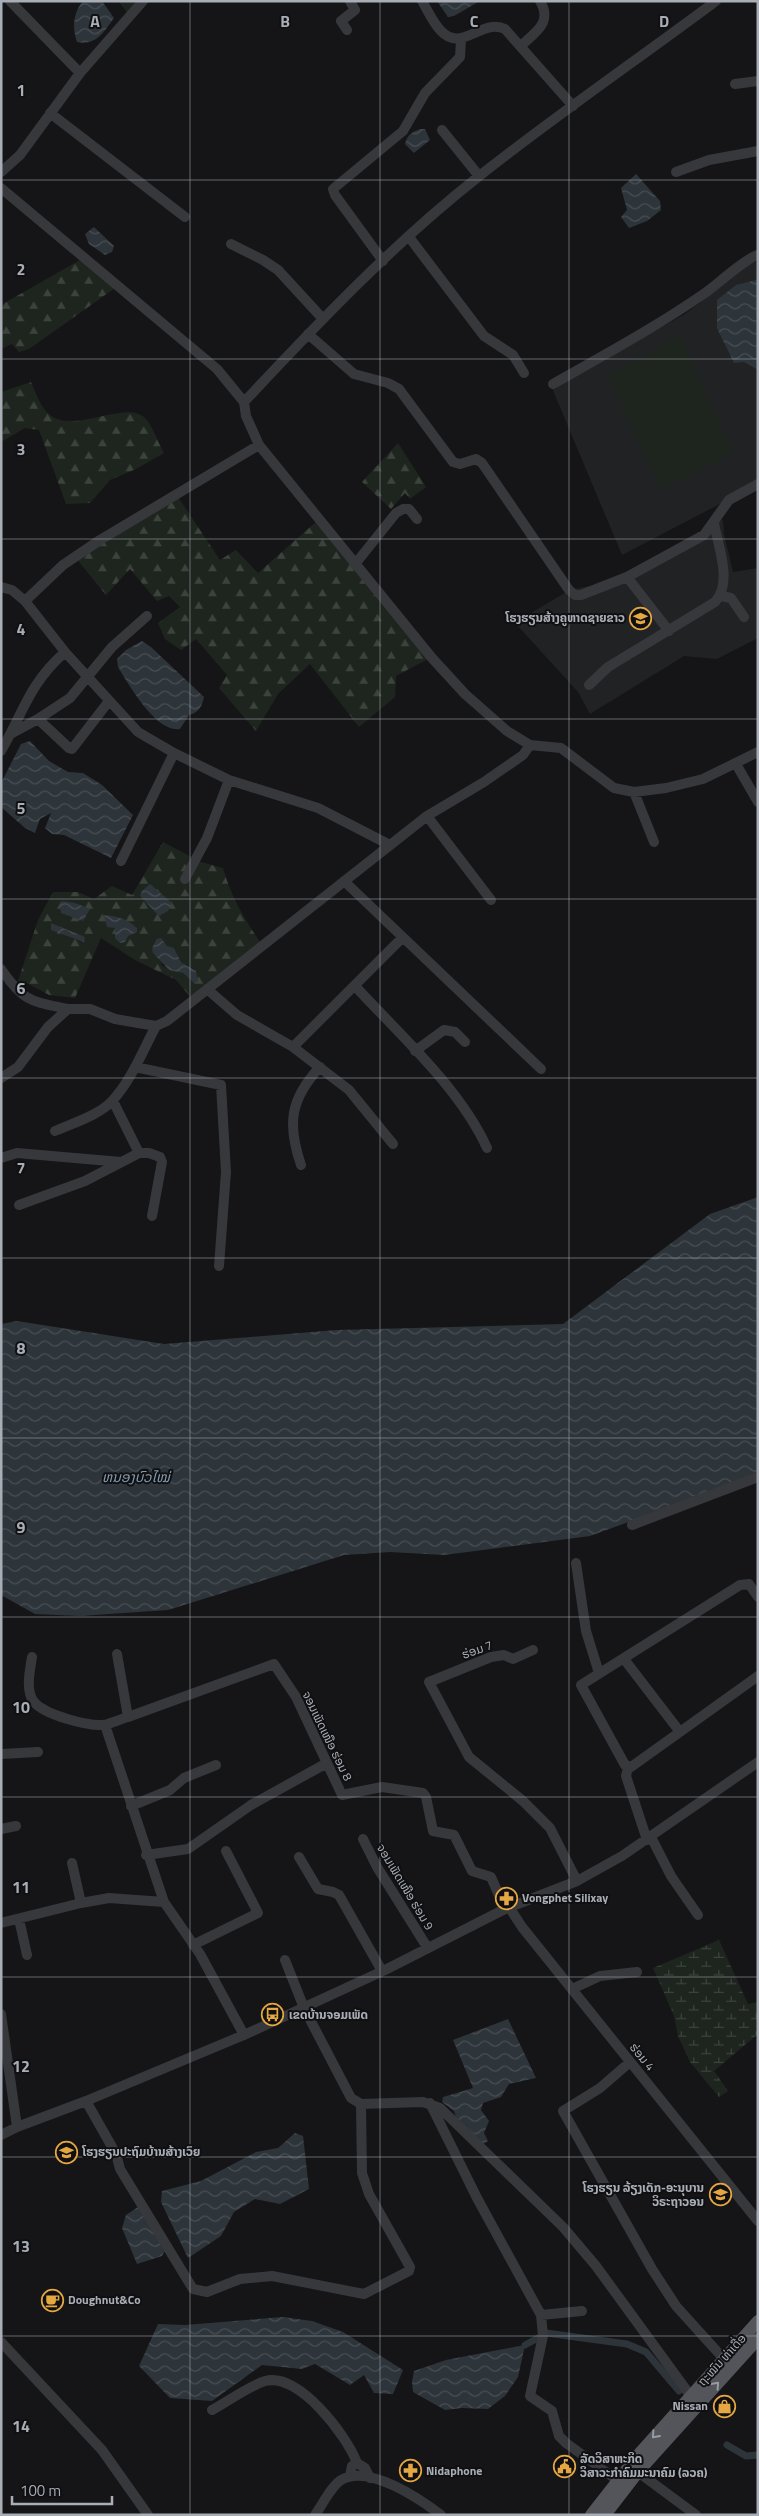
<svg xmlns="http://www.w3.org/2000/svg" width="759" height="2516" font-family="'Titillium Web','Noto Sans Lao',sans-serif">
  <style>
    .built { fill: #212224 }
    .forest { fill: url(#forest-firs); fill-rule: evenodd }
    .wetland { fill: url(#wetland-marsh) }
    .pitch { fill: #1e251e }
    .water { fill: url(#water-waves) }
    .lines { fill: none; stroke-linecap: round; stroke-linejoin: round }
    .canal { stroke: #2d343a; stroke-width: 7 }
    .minor { stroke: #37383c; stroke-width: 10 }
    .major { stroke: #53555b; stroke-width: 12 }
    .oneway { stroke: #979ba4 }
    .grid { fill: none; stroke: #a8adb6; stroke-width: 1; stroke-opacity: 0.55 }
    .labels { text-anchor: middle; stroke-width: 4; stroke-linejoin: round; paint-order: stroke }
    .poi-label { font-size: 12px; font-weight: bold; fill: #a8adb6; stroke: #101012; text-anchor: start }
    .street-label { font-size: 12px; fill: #a8adb6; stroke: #101012 }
    .water-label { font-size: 14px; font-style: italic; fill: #829bae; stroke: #101012 }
    .grid-label { font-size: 16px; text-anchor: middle; font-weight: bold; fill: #a8adb6; stroke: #101012; stroke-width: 4; stroke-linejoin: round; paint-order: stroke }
  </style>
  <defs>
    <pattern id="forest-firs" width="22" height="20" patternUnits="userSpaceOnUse" patternTransform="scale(1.25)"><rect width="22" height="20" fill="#1e251e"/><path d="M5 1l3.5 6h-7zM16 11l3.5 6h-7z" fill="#3c423c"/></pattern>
    <pattern id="wetland-marsh" width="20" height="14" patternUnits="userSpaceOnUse" patternTransform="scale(1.25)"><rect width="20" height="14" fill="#1e251e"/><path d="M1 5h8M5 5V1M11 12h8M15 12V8" fill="none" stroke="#3c423c"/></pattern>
    <pattern id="water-waves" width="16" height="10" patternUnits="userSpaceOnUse" patternTransform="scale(1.25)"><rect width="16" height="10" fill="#2d343a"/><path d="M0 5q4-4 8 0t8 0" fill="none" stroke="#494f54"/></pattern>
  </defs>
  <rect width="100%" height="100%" fill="#151517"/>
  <path class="built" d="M758,261V484L622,555L552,388L685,314L751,263Z
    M719,515L723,521L724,534L733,572L758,568V638L717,659L684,656L590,714L578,692L517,625L534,611L570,590L619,580L701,536Z"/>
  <path class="forest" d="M118,1H143L130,16Z
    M80,260L115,288L29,349L19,352L12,344L1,349V305Z
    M31,382C36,393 40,407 50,415C76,435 126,398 146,419C153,427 158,443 164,453L136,469L110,480L90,503L66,504L39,430L25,428L1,442V392Z
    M398,443L426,487L410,499L405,493L391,509L362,482Z
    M176,494L220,560L236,550L258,573L317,521L428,659L396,676L395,697L359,727L310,664L278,694L256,731L219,688L227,675L196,639L181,650L165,639L158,623L180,607L169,596L157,601L130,569L106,595L75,557Z
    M163,842L201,862L223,868C231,897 245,920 262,945L193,1000L176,980L135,960L101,938L75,998L49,995L27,983L18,981L38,920L53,892H78L94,899L112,886L132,895ZM174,948L181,962L189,966L194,983L183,973L162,966L160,959Z"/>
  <path class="wetland" d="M719,1940L748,2004L758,2002V2034L714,2071L728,2091L719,2097L690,2062L678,2036L674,2016L653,1968Z"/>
  <path class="pitch" d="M680,336L733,453L661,490L608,375Z"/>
  <path class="water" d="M83,1H102L114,18C104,32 96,46 77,42C72,28 73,13 83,1Z
    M437,1H480L454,16L448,17Z
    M420,129H425L430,140L414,153L405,144C407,135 412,132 420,129Z
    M636,174L660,201L661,210L647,221L629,228L621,217L627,210L621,188Z
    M94,227L114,246L112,252L105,255L89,244L85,234Z
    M756,280L758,282V370L744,362L734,363L717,328V300L736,285Z
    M142,641L151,647L204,697C202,706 199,713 189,715L180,729C156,733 129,685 118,667L117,659L126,650Z
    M30,741L49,761L68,772L83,773L102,785L133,815L111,858L64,835L52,834L45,828L51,813L40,819L35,833L25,828L1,807V783L21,744Z
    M150,884L172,903L168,911L159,916L140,896L142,891Z
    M63,901L75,903L90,909L83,921L61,913L60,905Z
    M104,915C118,916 127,919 137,928V932L128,936L125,942L120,943L115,938V928L107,927Z
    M51,923L85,937L84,942L51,930Z
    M161,938L167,946L174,948L181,962L196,971L198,983H194L183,973L169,970L153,953L152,948L157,939Z
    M758,1197V1475L590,1536L444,1555L390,1552L344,1555L168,1610L80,1616L35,1614L1,1595V1324L17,1321L164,1344L337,1330L563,1324L710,1214Z
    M508,2019L536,2078L509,2084L501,2097L483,2103L481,2110L489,2121L484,2133L488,2141L480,2146L457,2121L454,2111L442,2102L443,2097L473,2088L453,2040Z
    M295,2133L303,2136L309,2189L280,2204L255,2199L234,2212L221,2236L188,2258L161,2202L162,2191L201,2181L256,2152L278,2148Z
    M138,2207L166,2249L162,2256L137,2264L122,2228L126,2215Z
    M283,2317L312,2321L343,2332L403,2370L393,2394L374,2393L364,2375L350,2385L315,2364L302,2369L262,2365L212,2401L170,2398L139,2366L158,2324L185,2325Z
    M525,2345L518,2377L505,2396L488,2409L462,2408L445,2410L413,2392L412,2382L414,2371L446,2360Z"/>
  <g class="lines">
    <path class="canal" d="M546,2333L627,2344L646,2352L679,2391
      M525,2345L538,2338
      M727,2445L746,2456L758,2455"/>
    <path class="minor" d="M10,1L80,73
      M422,1C428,11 433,23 441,31C462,53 482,18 505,29L573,106
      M347,30L341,21L355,10L350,1
      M521,46C535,32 553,23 540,1
      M735,84L758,81
      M50,113L185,217
      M442,130L479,176
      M1,172L20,155L80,73L143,1
      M676,172L709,160L758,151
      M1,188L217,369L244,402L246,416L259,445L432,658L465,694L507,731L530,745L561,748L614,788L634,792L666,788L703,779L758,752
      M409,237L484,336L513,355L524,373
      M231,244L263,260L278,270L323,319
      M383,261L335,195L333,189L403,131L425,93L460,57L461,40
      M308,334L354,374L388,383L399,389L453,462L460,464L476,459L482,463L569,590L575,595H581L627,577L704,535L729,500L758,484
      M553,384C604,355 656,327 705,293C715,286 749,256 758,255
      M244,402C318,323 393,244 478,177C555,116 637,60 716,1
      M356,563L396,513L403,509H409L417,519
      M627,577L669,631
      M1,587L12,590L25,601L65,652L138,732L174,753L229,780L318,808L390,845
      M721,596L731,598L744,617
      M25,601L63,565L100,540L259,445
      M589,685L608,667L715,602C733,583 718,546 714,523
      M38,719L69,748L72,749L109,701
      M12,733L38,719L70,698L112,647L147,616
      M1,751C24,711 29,684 65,652
      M736,764L758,802
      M634,792L654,842
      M427,816L491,900
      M121,861L174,753
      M185,879L207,838L229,780
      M344,881L541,1069
      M1,969C24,1002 30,1001 68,1009
      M355,986C399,1034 460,1088 487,1148
      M207,989L237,1015L293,1047L349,1090L393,1144
      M293,1047L402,938
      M415,1051L444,1030L455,1032L465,1042
      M135,1067L221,1085L226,1172L219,1266
      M1,1078L18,1067L48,1027L68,1009H90L115,1019L156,1026L167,1021L427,816L484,782L523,755L530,745
      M113,1101L139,1153
      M55,1131C73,1123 100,1115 113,1100C132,1079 143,1050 156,1026
      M1,1158L17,1153L121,1162
      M301,1165C287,1124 290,1099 320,1067
      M19,1205L85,1181L139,1153H149L160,1157L162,1162L152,1216
      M632,1525L758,1477
      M576,1563L586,1631L599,1673
      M749,1584L740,1585L581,1685L625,1765L631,1767L758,1676
      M749,1584L758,1597
      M533,1650L513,1659L504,1655L491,1657L429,1682L469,1757L523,1801L550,1828L577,1881
      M32,1657C30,1670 25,1691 34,1702C45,1715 87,1726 103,1725C111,1724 120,1719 128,1717L117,1654
      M624,1659L680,1732
      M128,1717L274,1664L296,1697L342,1795L382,1787L423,1793L426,1797L433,1831L454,1835L472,1871L491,1877L505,1909
      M105,1725L164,1902L200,1954L244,2035
      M1,1754L38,1752
      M628,1767L626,1776L647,1840
      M131,1806L170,1790L184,1778L216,1765
      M1,1829L16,1826
      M651,1837L671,1876L698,1915
      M363,1839L377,1867L427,1947
      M146,1855L188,1849L251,1805L327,1763
      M299,1857L318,1889L333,1892L339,1895L382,1971
      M81,1903L109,1898L164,1902
      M509,1907L522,1927L758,2221
      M19,1919L27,1955
      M1,1923L81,1903L72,1863
      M193,1945L258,1913L226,1851
      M572,1989L600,1976L637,1972
      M1,2014L17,2127
      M630,2062L600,2088L563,2111L652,2269L676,2306L723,2358
      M86,2101L116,2154L120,2169L193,2289L207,2292L240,2279L272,2276L364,2294L409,2271L410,2267L369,2194L362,2173L361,2104L351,2098L304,2008L285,1960
      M430,2103L477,2198L541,2315L543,2336L530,2396L552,2411L559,2436L566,2443L617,2480
      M361,2104L423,2102L440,2108L563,2227L596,2266L690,2395
      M1,2135L17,2127L86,2101L244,2035L385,1970L505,1909L577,1881L622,1856L758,1762
      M541,2315L582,2311
      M1,2342L102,2450L148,2515
      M212,2410C227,2402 249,2386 265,2381C299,2372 347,2436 357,2463
      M638,2472L696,2515
      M350,2476L352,2466L357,2463L365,2468L370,2478
      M315,2515C323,2504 332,2484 343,2479C370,2465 420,2499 441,2515"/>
    <path class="major" d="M591,2515L638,2455L758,2321
      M605,2515L638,2472L758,2339"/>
  </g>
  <defs><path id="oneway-chevron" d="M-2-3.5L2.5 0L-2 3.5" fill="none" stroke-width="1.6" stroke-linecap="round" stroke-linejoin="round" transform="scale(1.25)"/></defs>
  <g class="oneway">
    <use href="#oneway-chevron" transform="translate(716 2385) rotate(-48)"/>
    <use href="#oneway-chevron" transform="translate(655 2435) rotate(132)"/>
  </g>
  <path class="grid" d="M190,1V2515M380,1V2515M569,1V2515M1,180H758M1,359H758M1,539H758M1,719H758M1,899H758M1,1078H758M1,1258H758M1,1438H758M1,1617H758M1,1797H758M1,1977H758M1,2157H758M1,2336H758"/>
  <defs>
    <symbol id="school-ring" viewBox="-11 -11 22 22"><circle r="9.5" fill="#101012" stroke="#e4a741" stroke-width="1.5"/><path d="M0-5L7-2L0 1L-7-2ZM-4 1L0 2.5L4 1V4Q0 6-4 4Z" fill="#e4a741"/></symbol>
    <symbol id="pharmacy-ring" viewBox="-11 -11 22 22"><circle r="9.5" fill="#101012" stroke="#e4a741" stroke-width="1.5"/><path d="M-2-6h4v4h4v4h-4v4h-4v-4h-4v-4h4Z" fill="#e4a741"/></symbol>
    <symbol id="bus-ring" viewBox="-11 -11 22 22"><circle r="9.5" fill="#101012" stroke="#e4a741" stroke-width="1.5"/><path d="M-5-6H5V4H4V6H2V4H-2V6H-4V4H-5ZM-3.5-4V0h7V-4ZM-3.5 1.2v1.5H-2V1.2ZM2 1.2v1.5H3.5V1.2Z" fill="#e4a741"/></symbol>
    <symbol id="cafe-ring" viewBox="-11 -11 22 22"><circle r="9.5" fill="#101012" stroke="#e4a741" stroke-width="1.5"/><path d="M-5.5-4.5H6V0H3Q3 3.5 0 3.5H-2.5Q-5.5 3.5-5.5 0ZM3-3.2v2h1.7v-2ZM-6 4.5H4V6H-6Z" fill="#e4a741"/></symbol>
    <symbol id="shop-ring" viewBox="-11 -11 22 22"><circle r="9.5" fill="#101012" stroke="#e4a741" stroke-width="1.5"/><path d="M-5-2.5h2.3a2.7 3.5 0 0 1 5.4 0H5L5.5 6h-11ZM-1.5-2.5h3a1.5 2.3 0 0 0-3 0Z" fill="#e4a741"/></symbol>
    <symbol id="civic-ring" viewBox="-11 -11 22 22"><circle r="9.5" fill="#101012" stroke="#e4a741" stroke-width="1.5"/><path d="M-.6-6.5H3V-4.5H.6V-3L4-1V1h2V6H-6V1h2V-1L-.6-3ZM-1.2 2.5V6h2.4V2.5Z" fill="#e4a741"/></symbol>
  </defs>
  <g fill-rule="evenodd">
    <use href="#school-ring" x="628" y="606" width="25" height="25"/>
    <use href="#pharmacy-ring" x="494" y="1886" width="25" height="25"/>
    <use href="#bus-ring" x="260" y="2002" width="25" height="25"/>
    <use href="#school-ring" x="54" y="2140" width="25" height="25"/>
    <use href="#school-ring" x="708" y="2182" width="25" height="25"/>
    <use href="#cafe-ring" x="40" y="2288" width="25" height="25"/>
    <use href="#shop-ring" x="712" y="2394" width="25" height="25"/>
    <use href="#civic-ring" x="552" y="2454" width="25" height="25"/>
    <use href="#pharmacy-ring" x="398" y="2458" width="25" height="25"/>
  </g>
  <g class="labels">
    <g class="poi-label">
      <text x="625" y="622" text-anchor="end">ໂຮງຮຽນສ້າງຄູຫາດຊາຍຂາວ</text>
      <text x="522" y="1902">Vongphet Silixay</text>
      <text x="289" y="2019">ເຂດບ້ານຈອມເພັດ</text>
      <text x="82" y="2156">ໂຮງຮຽນປະຖົມບ້ານສ້າງເວົຍ</text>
      <text x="704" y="2192" text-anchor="end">ໂຮງຮຽນ ລ້ຽງເດັກ-ອະນຸບານ<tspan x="704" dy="14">ວິຣະຖາວອນ</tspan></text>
      <text x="68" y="2304">Doughnut&amp;Co</text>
      <text x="708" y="2410" text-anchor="end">Nissan</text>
      <text x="580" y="2463">ລັດວິສາຫະກິດ<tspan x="580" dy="14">ວິສາວະກຳຄົມມະນາຄົມ (ລວຄ)</tspan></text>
      <text x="426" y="2475">Nidaphone</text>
    </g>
    <g class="street-label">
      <text transform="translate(477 1650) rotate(-19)" y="4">ຮ່ອມ 7</text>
      <text transform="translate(327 1736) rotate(64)" y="4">ຈອມເພັດເໜືອ ຮ່ອມ 8</text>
      <text transform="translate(405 1887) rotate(59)" y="4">ຈອມເພັດເໜືອ ຮ່ອມ 9</text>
      <text transform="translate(642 2057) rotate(51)" y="4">ຮ່ອມ 4</text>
      <text transform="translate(722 2360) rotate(-48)" y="4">ຖະໝົນ ທ່າເດື່ອ</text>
    </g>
    <g class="water-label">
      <text x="136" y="1482">ຫນອງບົວໄໝ່</text>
    </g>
  </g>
  <g class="grid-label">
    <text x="95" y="27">A</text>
    <text x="285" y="27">B</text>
    <text x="474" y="27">C</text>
    <text x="664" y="27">D</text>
    <text x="21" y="96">1</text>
    <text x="21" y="275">2</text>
    <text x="21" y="455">3</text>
    <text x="21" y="635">4</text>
    <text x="21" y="814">5</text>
    <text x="21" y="994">6</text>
    <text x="21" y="1174">7</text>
    <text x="21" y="1354">8</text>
    <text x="21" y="1533">9</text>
    <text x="21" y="1713">10</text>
    <text x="21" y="1893">11</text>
    <text x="21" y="2072">12</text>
    <text x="21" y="2252">13</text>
    <text x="21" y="2432">14</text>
  </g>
  <rect width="759" height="2516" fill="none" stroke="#a8adb6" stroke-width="5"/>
  <path d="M12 2496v8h100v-8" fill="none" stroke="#a8adb6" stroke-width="2.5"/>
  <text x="20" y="2496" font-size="15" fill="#a8adb6" stroke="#101012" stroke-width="4" paint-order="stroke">100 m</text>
</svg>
